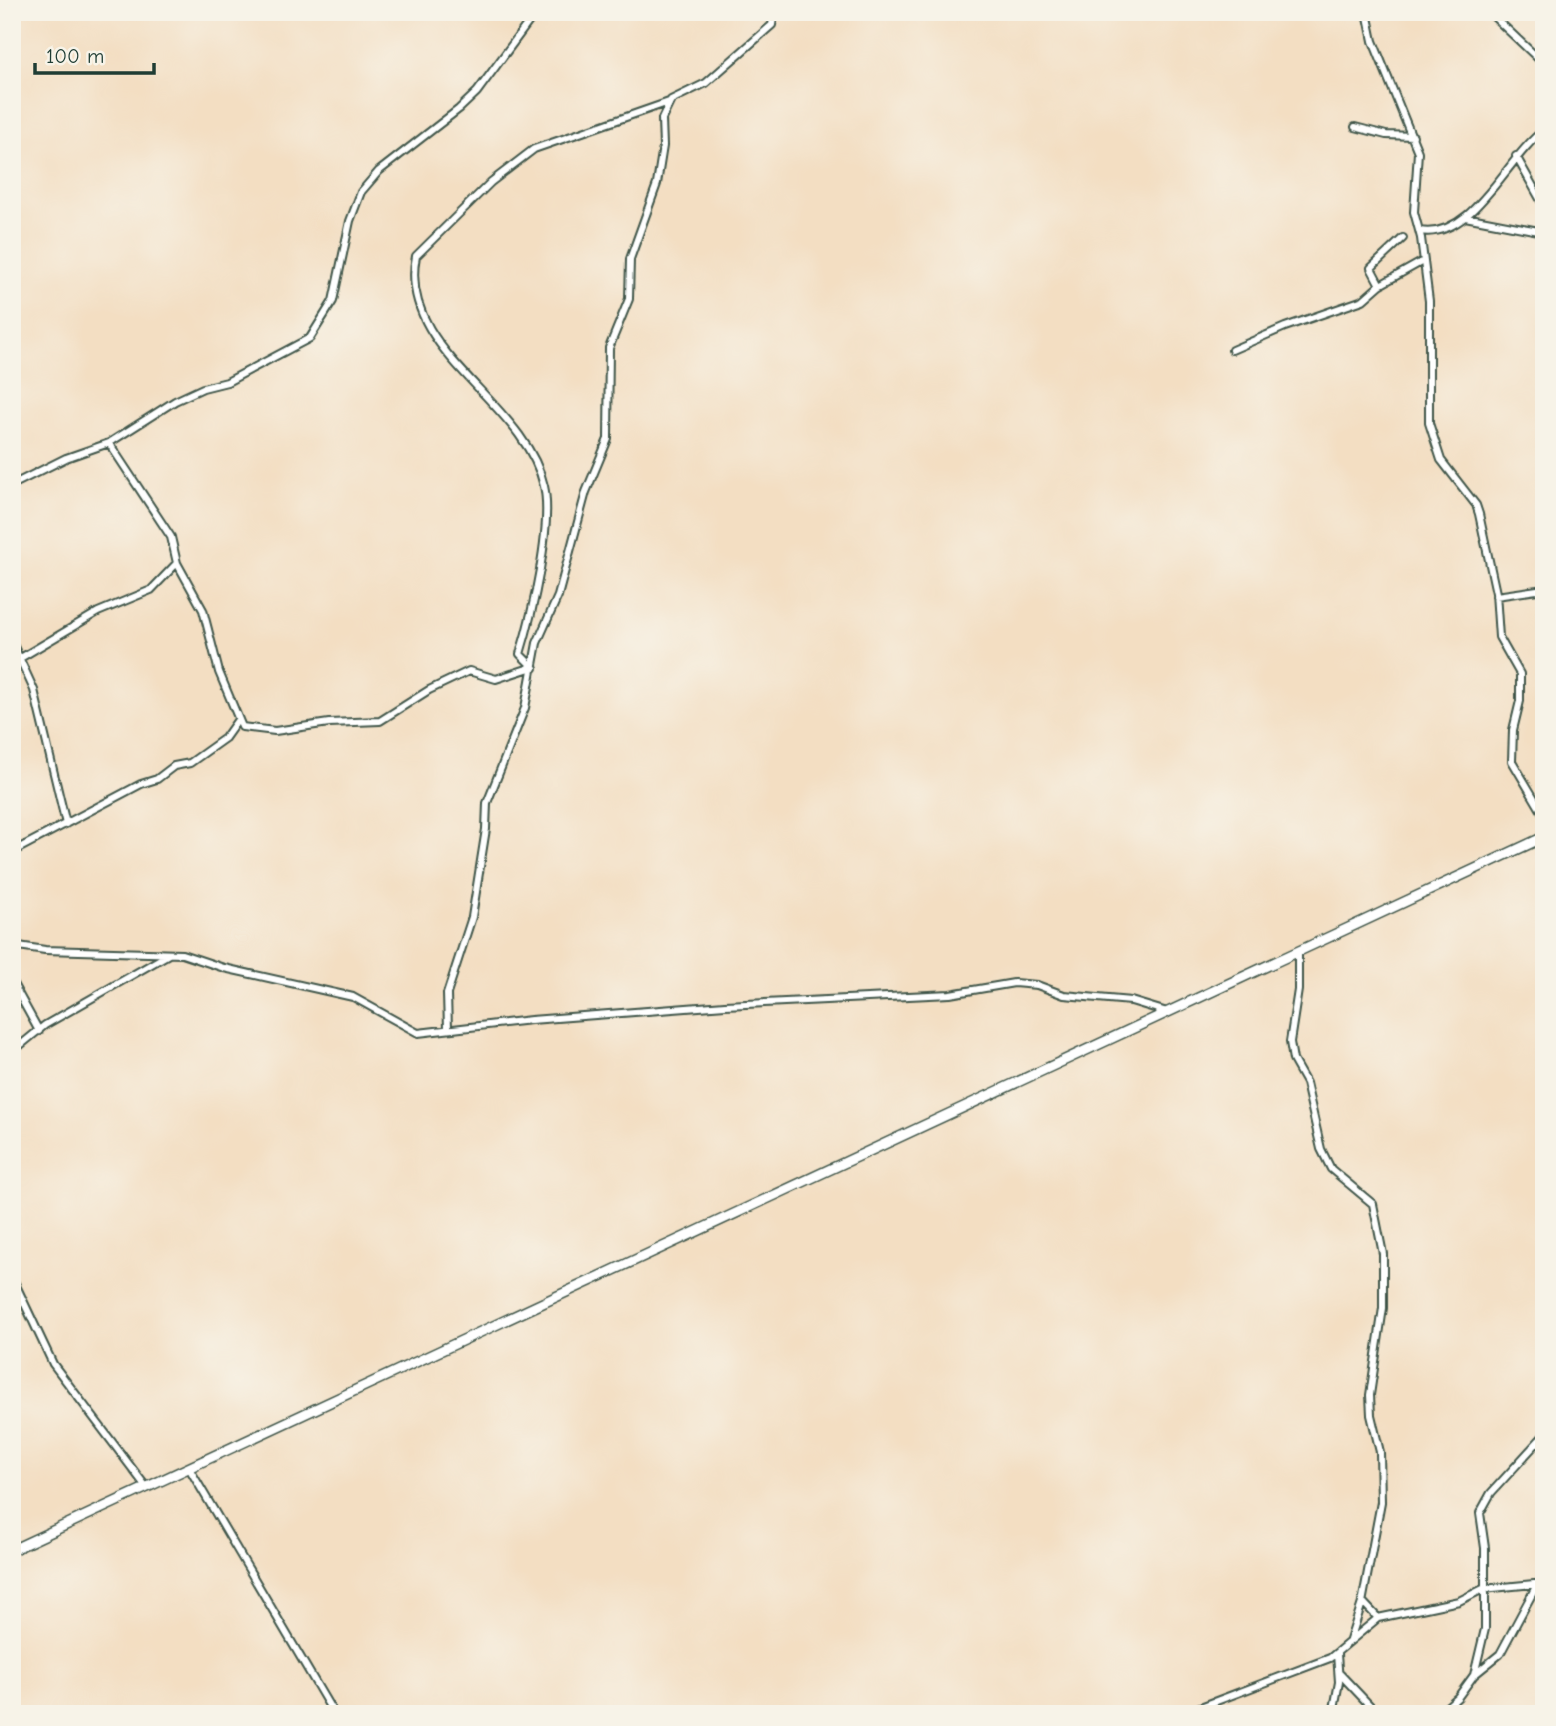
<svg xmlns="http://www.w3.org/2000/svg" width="1556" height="1726" font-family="'Comic Neue',sans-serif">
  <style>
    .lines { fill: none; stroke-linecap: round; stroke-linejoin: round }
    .minor-casing { stroke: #3f5549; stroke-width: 10 }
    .secondary-casing { stroke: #3f5549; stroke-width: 12 }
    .minor { stroke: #fff; stroke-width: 6 }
    .secondary { stroke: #fff; stroke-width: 9 }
  </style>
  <rect width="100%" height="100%" fill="#f7f3e8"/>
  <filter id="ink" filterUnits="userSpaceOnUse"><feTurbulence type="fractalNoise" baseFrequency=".0143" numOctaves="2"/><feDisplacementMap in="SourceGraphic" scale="14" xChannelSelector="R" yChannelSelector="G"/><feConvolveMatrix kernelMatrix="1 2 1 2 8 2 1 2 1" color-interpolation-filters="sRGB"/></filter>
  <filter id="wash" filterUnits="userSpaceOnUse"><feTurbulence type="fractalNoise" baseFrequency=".00686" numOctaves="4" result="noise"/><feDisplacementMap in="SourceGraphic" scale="28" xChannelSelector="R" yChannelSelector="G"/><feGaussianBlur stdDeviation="1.57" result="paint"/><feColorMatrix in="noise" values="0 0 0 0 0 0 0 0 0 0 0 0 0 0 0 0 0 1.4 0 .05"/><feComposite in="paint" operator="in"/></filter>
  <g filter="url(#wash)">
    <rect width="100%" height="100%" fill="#f3dec2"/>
  </g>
  <g filter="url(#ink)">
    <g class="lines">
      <defs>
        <path id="minor" d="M1367,12L1373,41L1418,152L1414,212L1421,238L1429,301V423L1441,460L1476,505L1479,514L1496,593L1499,637L1520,674V701L1513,730L1512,761L1544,815
          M1489,12L1544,64
          M1355,127L1386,135L1413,136
          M1516,156L1544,206
          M1465,217L1544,232
          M1420,231C1473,240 1506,158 1544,130
          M1380,285L1371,268L1403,238
          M1232,350L1285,327L1363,300L1380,285L1423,261
          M109,443L171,537L177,563L203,610L219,672L242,727L275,731L329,723L380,721L429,690L469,671L496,679L533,667
          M12,485L66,458L109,443L175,401L203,388L227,382L310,338L333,301L350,221L361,192L379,171L459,109L477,92L536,12
          M1496,596L1544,589
          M12,642L34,690L66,824
          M12,663L98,612L151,590L177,563
          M534,668L520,654C532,615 553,525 544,486C525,400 397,352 416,256L491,182L534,149L669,102
          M12,852L141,784L157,779L174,766L190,763L225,738L237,721
          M12,945L45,950L182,954L224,968L353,997L418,1033L531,1020L725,1005L950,994L1014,983L1037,985L1064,995L1131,1001L1164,1011
          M1298,953V990L1290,1042L1293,1060L1306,1083L1321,1149L1331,1169L1373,1204L1383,1254V1308L1370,1395L1371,1415L1380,1452L1381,1502L1362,1603L1350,1640
          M12,982L39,1031
          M448,1028L447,994L472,917L486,829L487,803L525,708L537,643L558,596L586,492L608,439L609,348L629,299L630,259L657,184L663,146L662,119L671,100L706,83L772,25L774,12
          M12,1052L45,1025L169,954
          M12,1277L53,1364L147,1488
          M189,1468L334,1714
          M1362,1601L1378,1618
          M1340,1674L1378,1714
          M1474,1675L1485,1629V1548L1480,1513L1491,1493L1544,1435
          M1182,1714L1330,1658L1378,1618L1459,1601L1483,1589L1544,1583
          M1333,1714L1339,1682L1337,1654
          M1439,1714L1458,1697L1474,1675L1500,1654L1538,1583"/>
        <path id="secondary" d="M12,1550L1544,837"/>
      </defs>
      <use href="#minor" class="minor-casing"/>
      <use href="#secondary" class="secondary-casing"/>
      <use href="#minor" class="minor"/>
      <use href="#secondary" class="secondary"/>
    </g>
  </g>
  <rect width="1556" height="1726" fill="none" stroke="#f7f3e8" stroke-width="42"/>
  <path d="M35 63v10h119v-10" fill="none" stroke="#1f3d34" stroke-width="3.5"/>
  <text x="46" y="63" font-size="21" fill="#1f3d34" stroke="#f7f3e8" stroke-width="5" paint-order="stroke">100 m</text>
</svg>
